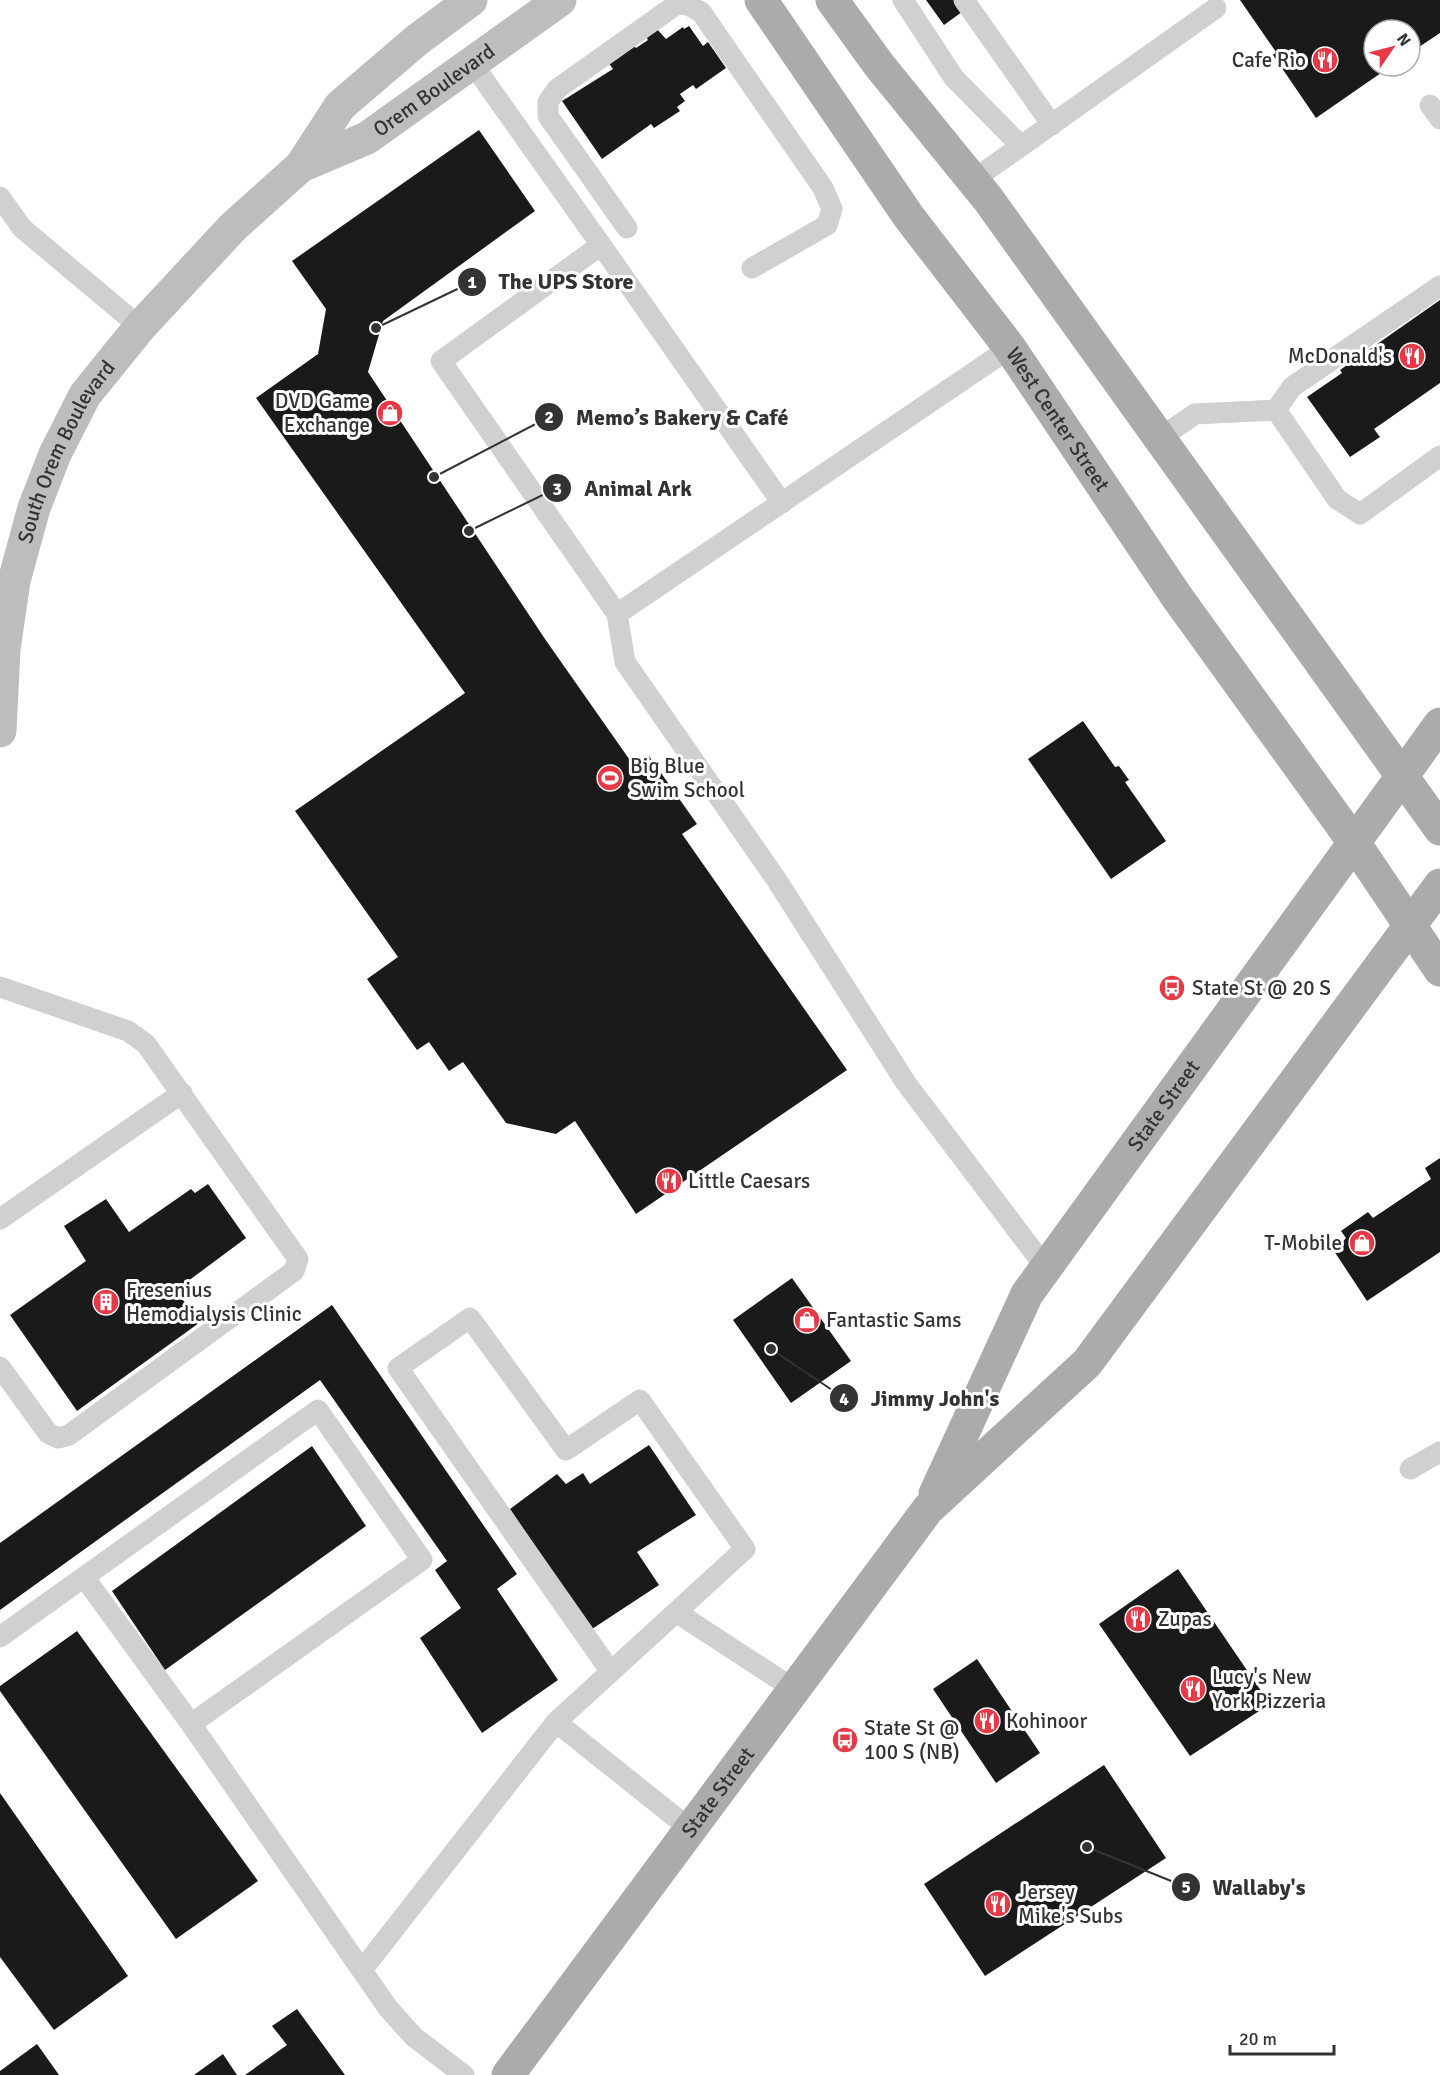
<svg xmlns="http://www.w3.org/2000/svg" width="1440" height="2075" font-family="Signika,sans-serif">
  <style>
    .building { fill: #1a1a1a }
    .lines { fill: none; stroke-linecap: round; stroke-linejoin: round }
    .lane { stroke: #d0d0d0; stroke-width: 21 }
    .secondary { stroke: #bdbdbd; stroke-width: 33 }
    .primary { stroke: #ababab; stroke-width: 33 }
    .labels { text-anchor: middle; stroke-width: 6; stroke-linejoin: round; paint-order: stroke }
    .poi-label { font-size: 21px; fill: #333; stroke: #fff; text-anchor: start }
    .street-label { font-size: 21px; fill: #333; stroke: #fff }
    .leader { fill: none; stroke: #333; stroke-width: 2 }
    .callout-dot { fill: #333; stroke: #fff; stroke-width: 2 }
    .mark-label { font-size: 18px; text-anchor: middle; font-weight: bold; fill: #fff }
    .callout-label { font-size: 22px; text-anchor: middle; font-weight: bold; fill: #333; stroke: #fff; stroke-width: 6; stroke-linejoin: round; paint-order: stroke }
  </style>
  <rect width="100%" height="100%" fill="#fff"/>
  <path class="building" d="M926,0H959L966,9L944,25Z
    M1240,0H1440V33L1410,53V30H1374V66H1391L1316,118L1273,55L1276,52Z
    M689,26L703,46L708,42L726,68L696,89L693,85L680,94L685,101L677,107L680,111L654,128L651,124L602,159L562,101L613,69L608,62L633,45L636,48L648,40L645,35L656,28L666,39L683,27L684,29Z
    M479,130L535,211L383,321L368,372L545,639L634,766L649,756L697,824L682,834L847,1070L636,1214L575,1121L556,1134L506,1123L463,1062L449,1071L429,1042L417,1050L367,979L398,957L295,811L465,693L256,398L318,354L326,309L292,261Z
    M1440,300V383L1374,429L1380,437L1350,457L1307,397L1342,373L1340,370Z
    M1083,721L1115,767L1119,766L1129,780L1125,782L1166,841L1111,879L1028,759Z
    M1440,1158V1252L1367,1301L1334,1251L1346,1238L1341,1231L1368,1212L1373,1218L1431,1179L1425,1168Z
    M208,1184L246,1238L176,1290L199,1323L77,1411L10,1315L86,1261L64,1226L106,1199L129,1232L191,1189L195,1193Z
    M792,1278L851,1361L791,1403L733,1320Z
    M332,1305L517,1574L497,1589L558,1680L482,1733L420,1638L461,1608L435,1570L447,1561L320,1380L0,1610V1543Z
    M649,1445L696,1515L637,1552L659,1585L592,1629L510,1509L557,1474L566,1484L583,1473L590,1484Z
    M312,1446L366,1526L165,1670L112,1591Z
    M1178,1569L1270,1704L1190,1756L1099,1624Z
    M77,1631L258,1881L176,1939L0,1691V1686Z
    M977,1659L1040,1753L996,1783L933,1689Z
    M1104,1765L1166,1858L985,1976L924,1884Z
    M0,1793L128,1976L54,2030L0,1957Z
    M297,2009L345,2075H245L287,2045L272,2026Z
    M37,2044L59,2075H0V2071Z
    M223,2054L237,2075H194Z"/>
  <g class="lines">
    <path class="lane" d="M903,0L954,78L1021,146
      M964,0L1052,125
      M472,63L601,245L441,361L617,614L625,662L776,879L906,1083L1046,1268
      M1430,105L1440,119
      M973,180L1216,8
      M0,197L22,228L140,327
      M627,228L548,116V102L557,89L677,4L688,5L701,12L823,188L832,209L827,225L752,268
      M601,245L782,503
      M1440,286L1292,387L1276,410L1337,499L1360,514L1440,456
      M1160,438L1195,414L1276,410
      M617,614L1010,348
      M0,987L128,1031L146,1044L298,1259L294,1271L69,1435L58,1438L48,1433L0,1367
      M0,1219L182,1093
      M1410,1469L1440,1452
      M84,1577L318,1410L422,1560L191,1724
      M676,1612L794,1689
      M0,1637L84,1577L191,1724L388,2008L414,2037L464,2075
      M556,1722L745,1549L640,1400L566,1450L470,1318L398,1368L611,1672
      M362,1970L556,1722L690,1829"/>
    <g class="secondary">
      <path id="s1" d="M301,166L367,138L560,0"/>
      <path id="s2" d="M0,731L4,649L14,581L34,508L55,454L85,395L140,327L233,227L301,166L340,106L417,40L471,0"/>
    </g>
    <g class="primary">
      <path id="s3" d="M761,0L909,217L1010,348L1177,597L1353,841L1440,970"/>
      <path d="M832,0L879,65L988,199L1440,829"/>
      <path id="s4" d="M935,1494L1027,1294L1440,724"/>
      <path id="s5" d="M508,2075L928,1509L1087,1363L1440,885"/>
    </g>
  </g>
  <defs>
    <symbol id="restaurant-disc" viewBox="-11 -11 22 22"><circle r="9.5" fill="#e63946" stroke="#fff"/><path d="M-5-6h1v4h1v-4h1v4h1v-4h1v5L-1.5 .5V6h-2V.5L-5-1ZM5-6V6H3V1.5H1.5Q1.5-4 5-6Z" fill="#fff"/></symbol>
    <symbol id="shop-disc" viewBox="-11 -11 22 22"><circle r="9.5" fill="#e63946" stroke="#fff"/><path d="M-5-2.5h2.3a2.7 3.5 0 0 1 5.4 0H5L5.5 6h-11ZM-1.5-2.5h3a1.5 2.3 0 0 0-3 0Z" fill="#fff"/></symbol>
    <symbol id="stadium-disc" viewBox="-11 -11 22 22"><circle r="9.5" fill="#e63946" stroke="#fff"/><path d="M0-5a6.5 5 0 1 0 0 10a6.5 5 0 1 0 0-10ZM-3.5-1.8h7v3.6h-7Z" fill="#fff"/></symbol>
    <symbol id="bus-disc" viewBox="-11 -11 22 22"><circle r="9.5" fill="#e63946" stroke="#fff"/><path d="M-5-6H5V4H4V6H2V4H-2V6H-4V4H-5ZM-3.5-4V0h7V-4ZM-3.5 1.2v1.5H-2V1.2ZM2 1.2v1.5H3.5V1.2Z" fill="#fff"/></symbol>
    <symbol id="building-disc" viewBox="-11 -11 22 22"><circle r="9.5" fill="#e63946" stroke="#fff"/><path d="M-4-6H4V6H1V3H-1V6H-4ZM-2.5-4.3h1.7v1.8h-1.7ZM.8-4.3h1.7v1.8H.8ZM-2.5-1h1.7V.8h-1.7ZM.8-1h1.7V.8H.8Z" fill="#fff"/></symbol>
  </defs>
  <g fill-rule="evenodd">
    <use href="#restaurant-disc" x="1310" y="45" width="30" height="30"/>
    <use href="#restaurant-disc" x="1397" y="341" width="30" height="30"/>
    <use href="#shop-disc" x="375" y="398" width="30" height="30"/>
    <use href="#stadium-disc" x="595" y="763" width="30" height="30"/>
    <use href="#bus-disc" x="1157" y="973" width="30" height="30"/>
    <use href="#restaurant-disc" x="654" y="1166" width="30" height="30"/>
    <use href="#shop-disc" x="1347" y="1228" width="30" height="30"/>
    <use href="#building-disc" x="91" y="1287" width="30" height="30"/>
    <use href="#shop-disc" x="792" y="1305" width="30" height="30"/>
    <use href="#restaurant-disc" x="1123" y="1604" width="30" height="30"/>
    <use href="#restaurant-disc" x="1178" y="1674" width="30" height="30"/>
    <use href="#restaurant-disc" x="972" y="1706" width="30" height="30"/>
    <use href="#bus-disc" x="830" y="1725" width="30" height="30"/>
    <use href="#restaurant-disc" x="983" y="1889" width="30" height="30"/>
  </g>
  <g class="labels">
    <g class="poi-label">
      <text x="1306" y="67" text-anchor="end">Cafe Rio</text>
      <text x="1392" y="363" text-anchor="end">McDonald's</text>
      <text x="370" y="408" text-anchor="end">DVD Game<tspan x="370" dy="24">Exchange</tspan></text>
      <text x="630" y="773">Big Blue<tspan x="630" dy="24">Swim School</tspan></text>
      <text x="1192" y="995">State St @ 20 S</text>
      <text x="688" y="1188">Little Caesars</text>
      <text x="1342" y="1250" text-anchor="end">T-Mobile</text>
      <text x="126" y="1297">Fresenius<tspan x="126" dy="24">Hemodialysis Clinic</tspan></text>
      <text x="826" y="1327">Fantastic Sams</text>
      <text x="1158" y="1626">Zupas</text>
      <text x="1212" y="1684">Lucy's New<tspan x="1212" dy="24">York Pizzeria</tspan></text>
      <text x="1006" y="1728">Kohinoor</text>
      <text x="864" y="1735">State St @<tspan x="864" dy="24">100 S (NB)</tspan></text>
      <text x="1018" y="1899">Jersey<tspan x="1018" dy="24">Mike's Subs</tspan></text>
    </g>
    <g class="street-label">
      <text dy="7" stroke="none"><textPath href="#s1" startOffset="154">Orem Boulevard</textPath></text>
      <text dy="7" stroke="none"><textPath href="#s3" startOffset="514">West Center Street</textPath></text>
      <text dy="7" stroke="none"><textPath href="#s2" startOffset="291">South Orem Boulevard</textPath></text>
      <text dy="7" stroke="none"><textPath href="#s4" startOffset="453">State Street</textPath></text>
      <text dy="7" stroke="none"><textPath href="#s5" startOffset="352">State Street</textPath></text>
    </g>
  </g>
  <path class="leader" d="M376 328L472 282M434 477L549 417M469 531L557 488M771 1349L844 1398M1087 1847L1186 1887"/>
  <g class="callout-dot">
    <circle cx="376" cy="328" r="6"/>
    <circle cx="434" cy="477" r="6"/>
    <circle cx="469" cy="531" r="6"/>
    <circle cx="771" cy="1349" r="6"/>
    <circle cx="1087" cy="1847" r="6"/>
    <circle cx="472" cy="282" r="15"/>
    <circle cx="549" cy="417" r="15"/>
    <circle cx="557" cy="488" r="15"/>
    <circle cx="844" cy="1398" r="15"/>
    <circle cx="1186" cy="1887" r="15"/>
  </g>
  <g class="mark-label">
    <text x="472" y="288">1</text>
    <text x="549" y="423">2</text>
    <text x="557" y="495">3</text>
    <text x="844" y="1405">4</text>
    <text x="1186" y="1893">5</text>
  </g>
  <g class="callout-label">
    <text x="566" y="289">The UPS Store</text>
    <text x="682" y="425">Memo’s Bakery &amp; Café</text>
    <text x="638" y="496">Animal Ark</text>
    <text x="935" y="1406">Jimmy John's</text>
    <text x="1259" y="1895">Wallaby's</text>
  </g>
  <g transform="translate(1392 48) rotate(55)"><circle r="28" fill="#ffffff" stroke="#adadad" stroke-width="1.5"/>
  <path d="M0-4.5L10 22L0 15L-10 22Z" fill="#e63946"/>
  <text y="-9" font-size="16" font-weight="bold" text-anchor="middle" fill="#333333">N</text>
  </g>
  <path d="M1230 2045v9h104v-9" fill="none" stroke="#333333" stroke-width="3"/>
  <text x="1239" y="2045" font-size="18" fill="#333333" stroke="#ffffff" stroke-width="4.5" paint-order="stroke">20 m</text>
</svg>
